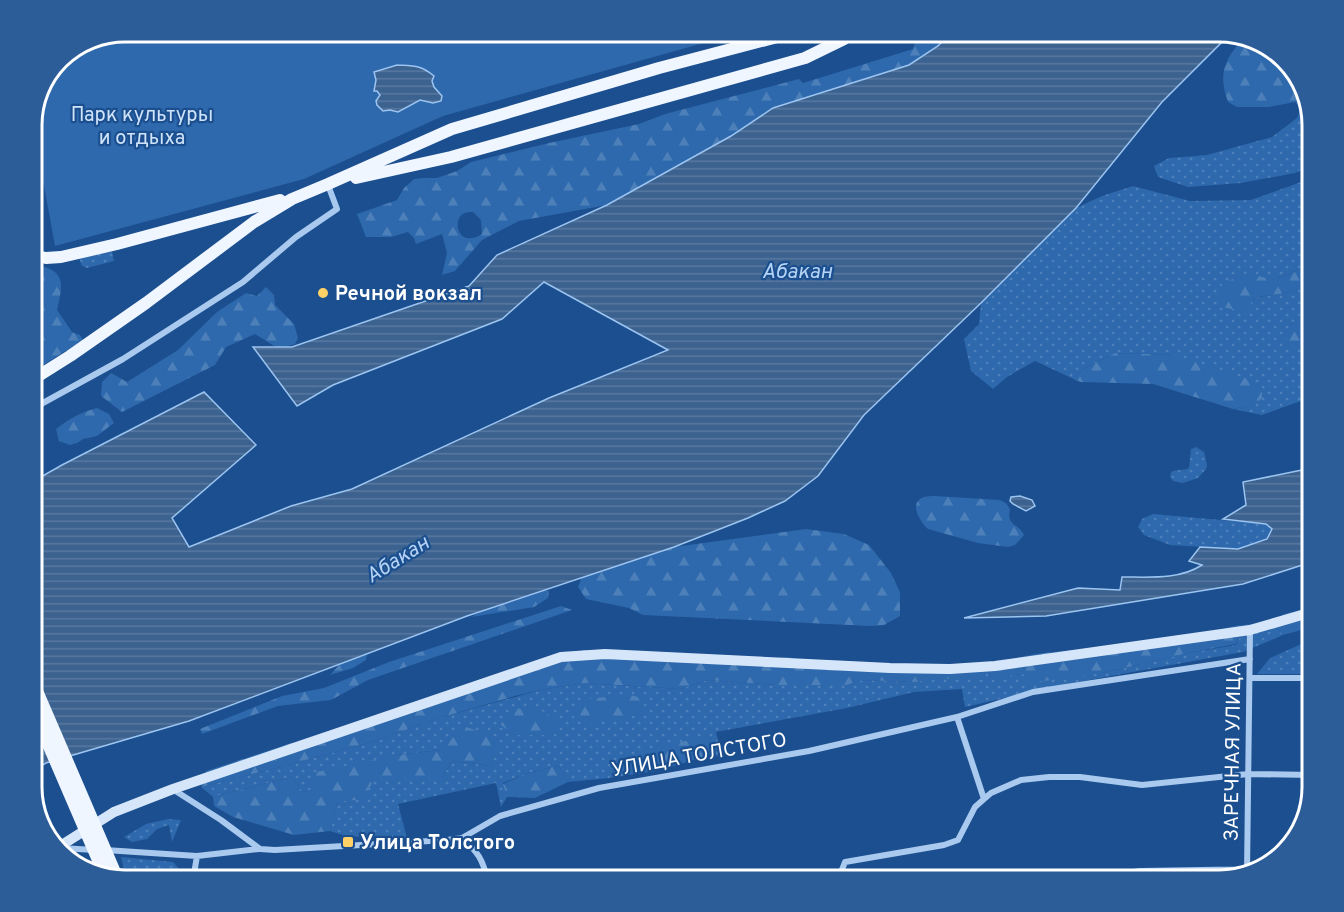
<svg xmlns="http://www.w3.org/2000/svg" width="1344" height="912" font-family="Overpass,sans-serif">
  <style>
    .grass { fill: url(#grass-dots) }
    .forest { fill: url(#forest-firs); fill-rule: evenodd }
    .park { fill: #2e69ad }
    .water { fill: url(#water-rules); stroke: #9cc4f0; stroke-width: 1.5 }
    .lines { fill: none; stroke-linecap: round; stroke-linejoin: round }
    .street { stroke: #a9c9ee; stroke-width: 6 }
    .secondary { stroke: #d6e6fa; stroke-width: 10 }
    .primary { stroke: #f0f6ff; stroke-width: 12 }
    .primary-bridge { stroke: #f0f6ff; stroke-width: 12 }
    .poi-dot { fill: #ffd166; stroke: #1b4f8f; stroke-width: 2 }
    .labels { text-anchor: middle; stroke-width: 4.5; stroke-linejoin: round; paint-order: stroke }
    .park-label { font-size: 20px; fill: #cfe3fa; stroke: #1b4f8f }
    .poi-label { font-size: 20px; font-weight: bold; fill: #fff; stroke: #1b4f8f; text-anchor: start }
    .street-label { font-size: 20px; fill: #fff; stroke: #1b4f8f }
    .water-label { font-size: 21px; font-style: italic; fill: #b5d3f5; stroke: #1b4f8f }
    .rim { fill: none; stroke: #fff; stroke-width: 3 }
  </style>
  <defs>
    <pattern id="grass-dots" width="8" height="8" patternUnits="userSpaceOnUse" patternTransform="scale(1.5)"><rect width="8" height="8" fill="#2e69ad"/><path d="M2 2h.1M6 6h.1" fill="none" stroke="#4d80b9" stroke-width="1.8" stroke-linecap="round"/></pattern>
    <pattern id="forest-firs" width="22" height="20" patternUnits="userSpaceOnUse" patternTransform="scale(1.5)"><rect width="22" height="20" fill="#2e69ad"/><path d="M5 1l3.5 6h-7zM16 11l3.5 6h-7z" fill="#4d80b9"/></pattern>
    <pattern id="water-rules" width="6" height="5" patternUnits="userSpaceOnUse" patternTransform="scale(1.5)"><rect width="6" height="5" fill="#3c6290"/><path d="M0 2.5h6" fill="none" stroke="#597aa1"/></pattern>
  </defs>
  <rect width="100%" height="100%" fill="#1b4f8f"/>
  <path class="grass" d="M1304,93L1312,124V165L1295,173L1241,183L1188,187L1158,177L1154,166L1169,158L1207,155L1272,137L1297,118L1301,108L1295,102Z
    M1312,178V265C1297,267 1285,279 1269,279C1263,279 1255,276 1249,274L1252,300L1258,297L1280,294L1312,287V302L1290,326L1303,344L1312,334V397L1262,415L1233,409L1254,405L1174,355L1115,353L1083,369L1075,377L1080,382L1035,361L1007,377L993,389L971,371L964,339L979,324L981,303L1076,208L1102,196L1133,186L1190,201L1251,200Z
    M112,251L114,261L87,268L82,266L79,258Z
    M1196,447L1204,452L1207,465L1206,469L1198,478L1183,483L1173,481L1170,477L1171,472C1177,469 1183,471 1189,468L1191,449Z
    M1153,514L1266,524L1272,529L1267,539L1238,549L1170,545L1144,535L1138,527L1142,519Z
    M1272,622L1283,635L1243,652L1067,684L965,707L962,689L914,692L847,708L716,732L722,758L713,754L710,737L615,767L610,778L568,782L558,765L522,775L503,783L507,797L501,807L496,783L398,804L407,838L346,836L330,831L337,802L375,778H442L452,761L492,766L464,726L441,750L397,755L312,790L303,792L291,777L213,797L201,787L280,767L372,742L436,719L540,690L585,683L680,689L708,680L776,685H846L863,680L914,682L992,663L989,677L1023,674L1103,673L1188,653L1236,645L1242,633L1234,626Z
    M1312,641V674H1257L1270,658L1306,642Z
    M168,819L181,820L172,842L169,825L157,829L147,839L132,842L124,837L146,824Z
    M121,857L173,862L187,878V880H127Z"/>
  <path class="forest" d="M918,32H951L938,46L909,65L773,108L731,136L607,205L519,221L482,240L455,271L442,275L447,253L442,234L416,244L414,238L408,232L391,237H366L357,214L397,200L404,188L414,179L423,178H437L457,171L471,162L549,143L639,124L665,114L799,79L803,83L913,49ZM473,212L481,220L482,234C458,249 452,220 463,214C466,212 470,212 473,212Z
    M1243,39L1271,47L1300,78L1304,93L1295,102L1269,107H1237L1228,102C1218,75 1224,59 1243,39Z
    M32,261C37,266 44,266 50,269C67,277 60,295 57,310L72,332L80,335L83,340L32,372Z
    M1312,265V287L1280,294L1258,297L1252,300L1250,307L1244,311L1221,307L1216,301L1219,287C1228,282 1238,274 1249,274C1261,275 1263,280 1277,278C1289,275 1300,267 1312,265Z
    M266,287L274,295L275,305L294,324L298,338L295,344L279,349L255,334L226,347L215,365L122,412L101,396L102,382L111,373L127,382L178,350L217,312L246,293L257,296Z
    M1312,302V334L1303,344L1297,348L1290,345L1286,339L1290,326Z
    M1115,353L1174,355L1248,379L1262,388V398L1254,405L1233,409L1153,384L1080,382L1075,377L1083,369Z
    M97,408L109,414L114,423L97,436L83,439L77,443L70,445L59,441L56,429C69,419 81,412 97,408Z
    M935,496L1000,500L1006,503L1010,509C1006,526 1018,523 1024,535L1015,545L1008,547L978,543L928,529C921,523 910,506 920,499C924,496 931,496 935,496Z
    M806,529L844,534L869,545L891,573L900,592V616L884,625L870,626L643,615L629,608L586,599L578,587L582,577L674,547Z
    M542,589L549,591L548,598L534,607L471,617L519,593Z
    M561,606L572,610L368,680L331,700L278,706L202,734L200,729L282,696L324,688L389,662Z
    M1312,607V627L1283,635L1272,622L1284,614Z
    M1234,626L1242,633L1236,644L1188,653L1103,673L1028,683L1023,674L989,678L992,663L1035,654L1189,638Z
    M368,649L366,660L353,668L330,675L349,654Z
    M584,650L726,663L787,657L829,665L978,666L977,676L914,682L863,680L846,685H776L708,680L680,689L585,683L540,690L515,696L436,719L372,742L280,767L201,787L206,771L319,734Z
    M630,695L642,698L646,713L586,725L570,714L584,699Z
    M533,706L544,712L563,725L554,735H515L497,722L516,709Z
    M463,726L498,738L493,766L452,761L442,778H375L363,799L337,802L330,831L294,835L233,817L214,806L213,797L291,777L303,792L312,790L317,772L397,755L441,750Z
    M710,736L713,754L661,770L610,778L615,767L648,749Z
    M558,765L568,782L535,798L507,797L503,784L522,775Z"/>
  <path class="park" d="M125,32H433L430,35L448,39L453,32H503L506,35L511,36L517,32H536L539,36H548L564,32H743L443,116L304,179L55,246L38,153V106L59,59Z"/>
  <path class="water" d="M951,32H1219L1229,35L1162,102L1076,208L981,303L864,415L818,476L785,501L748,518L674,547L467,616L189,721L46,763L32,771V482L62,465L204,392L256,445L172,518L189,547L291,506L352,489L549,398L668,350L544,282L502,319L333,385L297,406L253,347H292L469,286L497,255L607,205L731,136L773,108L909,65L938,46Z
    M397,65C414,66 421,65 434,76L432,81L434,87L442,96L441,101L433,103L420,100L398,112L390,110L383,111L377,105L376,101L380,95L377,91H374L376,80L374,72Z
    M1312,468V562L1243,584L1046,616L964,618L1078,588L1120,590L1122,577C1149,577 1179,580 1202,565L1189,561L1200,547L1238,549L1267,539L1272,529L1266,524L1223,519L1246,505L1243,482Z
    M1020,496L1032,500L1035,506L1026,511L1013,504L1010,501L1011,497Z"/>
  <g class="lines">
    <path class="street" d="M32,409L123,359L243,282L296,237L337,209L328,185
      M1250,678H1312
      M957,717L984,799
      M174,790L221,820L260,849L275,850L447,840L462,838L500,816L599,788L809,751L957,717L1033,692L1250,659
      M462,838C479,853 482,859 488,880
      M60,848L95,850
      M105,850L197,856L259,849
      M1247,873L1250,630
      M193,880L197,856
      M838,880L845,862L944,845L958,840L975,807L984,799L991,793L1021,780L1049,777H1080L1142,785L1248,774L1312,775
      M1116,880L1126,873L1141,871L1262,869"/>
    <path class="secondary" d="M57,848L114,812L173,789L561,657L605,654L890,668L950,669L995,666L1250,630L1312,612"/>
    <path class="primary" d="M356,178L451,157L805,58L844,39L850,32
      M32,255L46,258L61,257L117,244L280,200
      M32,380L70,356L146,303L254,222L292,199L328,184L452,129L659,68L796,32"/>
    <path class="primary-bridge" d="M32,679L118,879
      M32,707L104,874"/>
  </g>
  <g class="poi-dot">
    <circle cx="323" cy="293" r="6"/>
    <rect x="342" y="836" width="12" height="12" rx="3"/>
  </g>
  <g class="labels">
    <g class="park-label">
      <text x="142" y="121">Парк культуры<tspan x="142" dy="23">и отдыха</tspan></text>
    </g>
    <g class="poi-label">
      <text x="335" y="300">Речной вокзал</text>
      <text x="360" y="849">Улица Толстого</text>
    </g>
    <g class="street-label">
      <text transform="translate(1232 752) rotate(-89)" y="7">ЗАРЕЧНАЯ УЛИЦА</text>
      <text transform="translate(699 754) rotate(-10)" y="7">УЛИЦА ТОЛСТОГО</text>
    </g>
    <g class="water-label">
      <text x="797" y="278">Абакан</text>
      <text transform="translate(397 559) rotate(-32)" y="7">Абакан</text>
    </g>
  </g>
  <path d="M0 0H1344V912H0ZM125 42H1219A83 83 0 0 1 1302 125V787A83 83 0 0 1 1219 870H125A83 83 0 0 1 42 787V125A83 83 0 0 1 125 42Z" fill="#2d5d98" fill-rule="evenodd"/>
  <path class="rim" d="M125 42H1219A83 83 0 0 1 1302 125V787A83 83 0 0 1 1219 870H125A83 83 0 0 1 42 787V125A83 83 0 0 1 125 42Z"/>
</svg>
